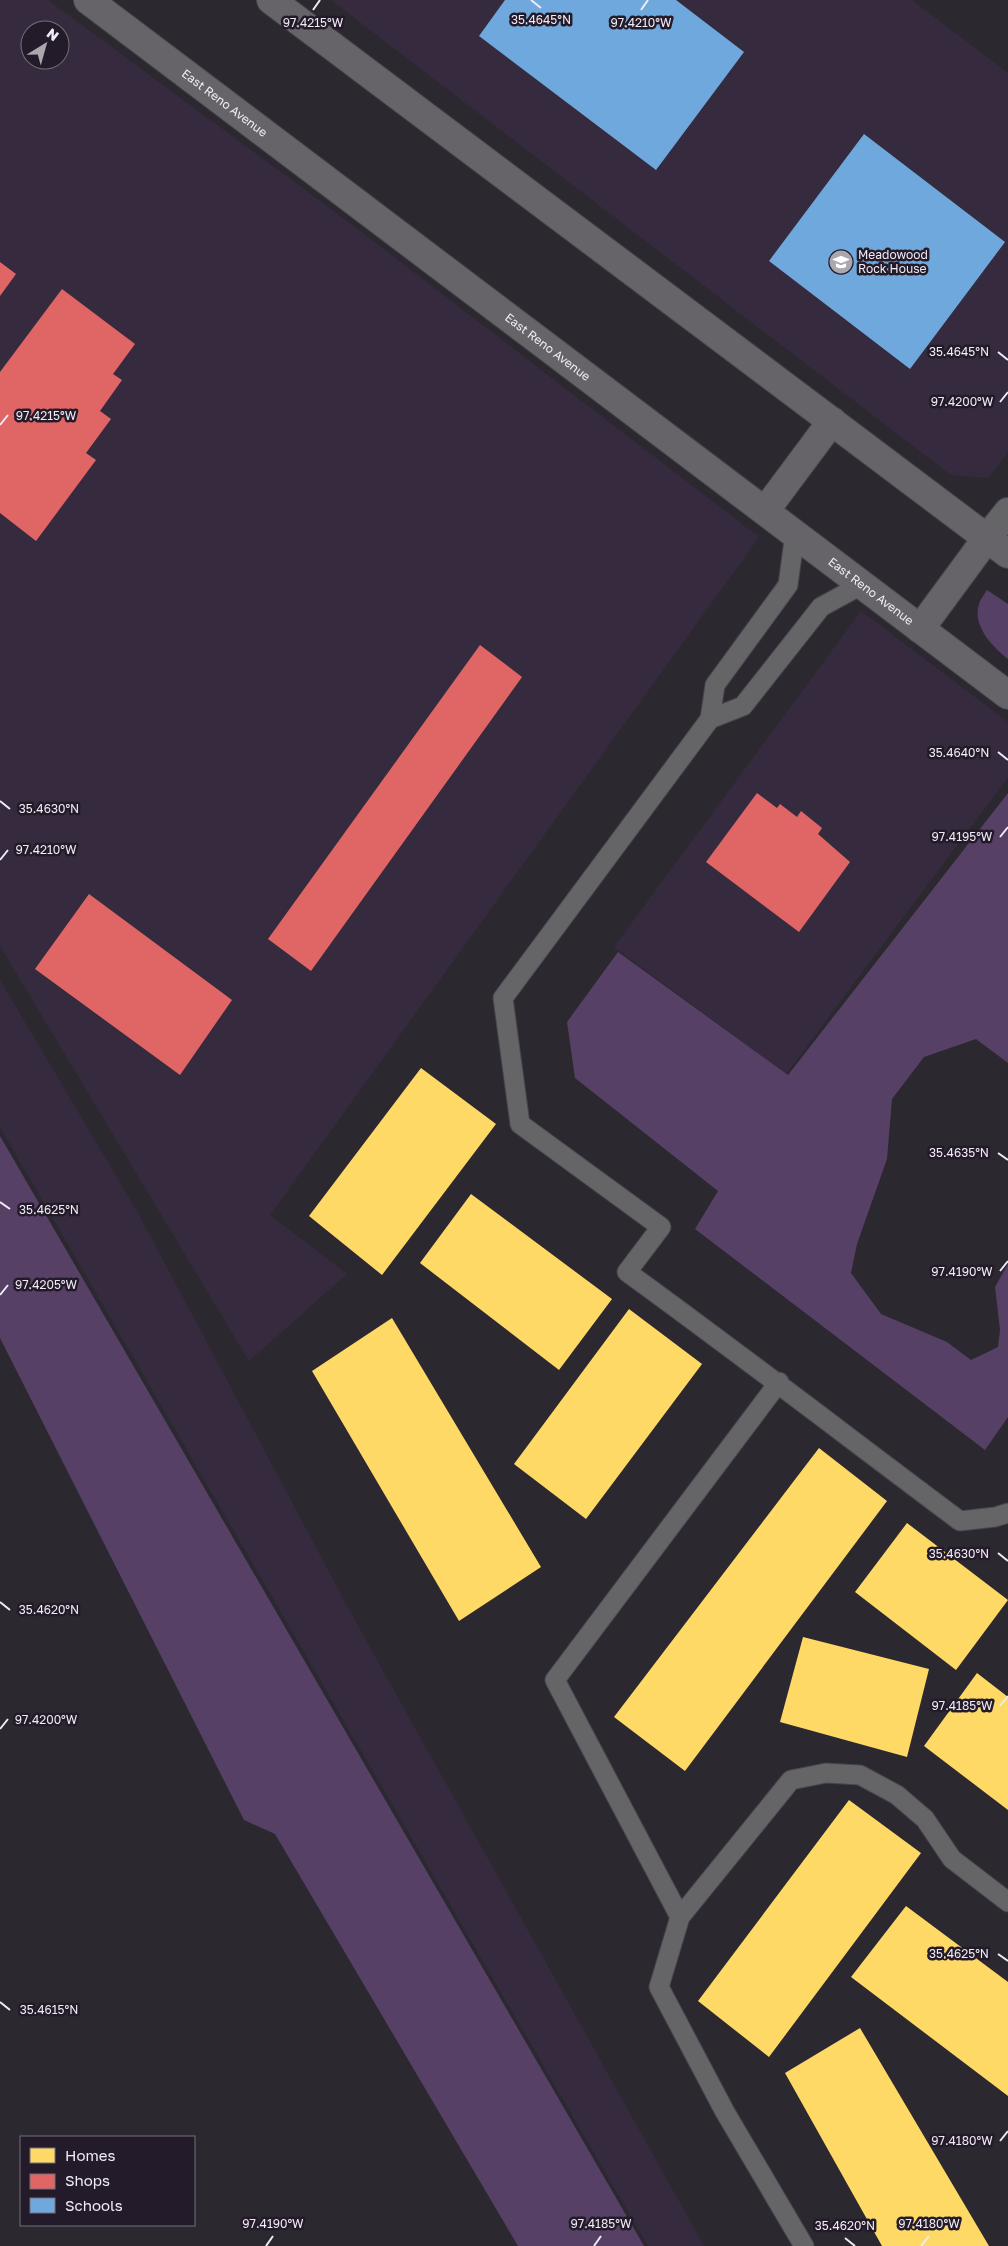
<svg xmlns="http://www.w3.org/2000/svg" width="1008" height="2246" font-family="'Golos Text',sans-serif">
  <style>
    .built { fill: #362b3e; fill-rule: evenodd }
    .green { fill: #564066 }
    .homes { fill: #ffd966 }
    .shops { fill: #e06666 }
    .schools { fill: #6fa8dc }
    .lines { fill: none; stroke-linecap: round; stroke-linejoin: round }
    .lane-casing { stroke: #47444b; stroke-width: 21 }
    .street-casing { stroke: #47444b; stroke-width: 30 }
    .primary-casing { stroke: #47444b; stroke-width: 30 }
    .lane { stroke: #656466; stroke-width: 19 }
    .street { stroke: #656466; stroke-width: 28 }
    .primary { stroke: #676469; stroke-width: 28 }
    .ticks { fill: none; stroke: #f0ebf4; stroke-width: 2 }
    .labels { text-anchor: middle; stroke-width: 5; stroke-linejoin: round; paint-order: stroke }
    .street-label { font-size: 12px; fill: #f0ebf4; stroke: #231b29 }
    .poi-label { font-size: 12px; fill: #f0ebf4; stroke: #231b29; text-anchor: start }
    .ticks-label { font-size: 12px; text-anchor: middle; fill: #f0ebf4; stroke: #231b29; stroke-width: 5; stroke-linejoin: round; paint-order: stroke }
  </style>
  <rect width="100%" height="100%" fill="#2c2830"/>
  <path class="built" d="M0,0H48L347,221L759,537L270,1215L347,1274L249,1361L0,946ZM30,30H60V60H30Z
    M331,0H912L1008,73V452L988,478L951,475Z
    M861,611L1008,722V777L787,1073L783,1072L614,947Z
    M0,980L138,1213L353,1617L704,2246H648L0,1127Z"/>
  <path class="green" d="M987,590L1008,604V659C993,647 972,626 979,604C980,600 984,595 987,590Z
    M1008,793V1063L976,1039L924,1057L892,1099L887,1159L857,1244L851,1273L881,1314L947,1342L971,1360L998,1347L1000,1330L995,1287L1008,1264V1417L985,1450L695,1229L718,1191L575,1078L567,1022L618,952L788,1075Z
    M0,1136L644,2246H518L275,1834L244,1820L0,1338Z"/>
  <path class="homes" d="M421,1068L496,1124L382,1275L309,1216Z
    M471,1194L612,1299L559,1370L420,1263Z
    M629,1309L702,1364L586,1519L514,1464Z
    M392,1318L541,1567L459,1621L312,1371Z
    M819,1448L887,1501L685,1771L614,1717Z
    M907,1523L1008,1600L956,1670L855,1592Z
    M803,1637L929,1669L907,1757L780,1722Z
    M977,1673L1008,1697V1810L924,1746Z
    M849,1800L921,1853L769,2057L698,2001Z
    M906,1906L1008,1982V2096L851,1977Z
    M860,2028L989,2246H882L785,2073Z"/>
  <path class="shops" d="M0,262L16,274L0,296Z
    M62,289L135,344L113,374L122,380L100,411L111,419L86,453L96,460L36,541L0,513V372Z
    M480,645L522,677L311,971L268,939Z
    M757,793L777,808L780,804L797,817L801,811L822,828L818,834L850,862L799,932L706,862Z
    M89,894L232,1000L180,1075L35,969Z"/>
  <path class="schools" d="M505,0H676L744,52L656,170L479,36Z
    M864,134L1005,242L910,369L769,261Z"/>
  <g class="lines">
    <defs>
      <path id="lane" d="M795,533L788,585L715,685L710,719L503,998L520,1124L661,1227L627,1272C740,1354 849,1438 960,1521L995,1517L1008,1513
        M710,719L743,706L821,607L863,584
        M680,1917L555,1680L779,1382
        M804,2246L725,2112L659,1987L680,1917L791,1780L826,1773L860,1775L897,1795L925,1819L952,1859L1008,1902"/>
      <path id="street" d="M987,538L1008,512"/>
      <g id="primary">
        <path id="s1" d="M88,0L1008,695"/>
        <path d="M271,0L1008,554"/>
        <path d="M765,511L832,421"/>
        <path d="M920,629L987,538"/>
      </g>
    </defs>
    <use href="#lane" class="lane-casing"/>
    <use href="#street" class="street-casing"/>
    <use href="#primary" class="primary-casing"/>
    <use href="#lane" class="lane"/>
    <use href="#street" class="street"/>
    <use href="#primary" class="primary"/>
  </g>
  <path class="ticks" d="M531,0L541,8M313,10L320,0M641,10L648,0M998,352L1008,360M1000,402L1008,392M0,425L8,415M998,752L1008,760M0,801L10,809M1000,837L1008,827M0,860L8,850M998,1153L1008,1160M0,1202L10,1209M1000,1271L1008,1261M0,1295L8,1285M998,1553L1008,1561M0,1602L10,1610M1000,1706L1008,1696M0,1729L8,1719M998,1954L1008,1961M0,2002L10,2010M1000,2141L1008,2131M845,2238L855,2246M266,2246L273,2236M594,2246L601,2236M921,2246L929,2236"/>
  <defs>
    <symbol id="school-disc" viewBox="-11 -11 22 22"><circle r="9.5" fill="#aba7af" stroke="#231b29"/><path d="M0-5L7-2L0 1L-7-2ZM-4 1L0 2.5L4 1V4Q0 6-4 4Z" fill="#fff"/></symbol>
  </defs>
  <g fill-rule="evenodd">
    <use href="#school-disc" x="827" y="248" width="28" height="28"/>
  </g>
  <g class="labels">
    <g class="street-label">
      <text dy="4" stroke="none"><textPath href="#s1" startOffset="171">East Reno Avenue</textPath></text>
      <text dy="4" stroke="none"><textPath href="#s1" startOffset="576">East Reno Avenue</textPath></text>
      <text dy="4" stroke="none"><textPath href="#s1" startOffset="981">East Reno Avenue</textPath></text>
    </g>
    <g class="poi-label">
      <text x="858" y="259">Meadowood<tspan x="858" dy="14">Rock House</tspan></text>
    </g>
  </g>
  <g class="ticks-label">
    <text x="541" y="24">35.4645°N</text>
    <text x="313" y="27">97.4215°W</text>
    <text x="641" y="27">97.4210°W</text>
    <text x="959" y="356">35.4645°N</text>
    <text x="962" y="406">97.4200°W</text>
    <text x="46" y="420">97.4215°W</text>
    <text x="959" y="757">35.4640°N</text>
    <text x="49" y="813">35.4630°N</text>
    <text x="962" y="841">97.4195°W</text>
    <text x="46" y="854">97.4210°W</text>
    <text x="959" y="1157">35.4635°N</text>
    <text x="49" y="1214">35.4625°N</text>
    <text x="962" y="1276">97.4190°W</text>
    <text x="46" y="1289">97.4205°W</text>
    <text x="959" y="1558">35.4630°N</text>
    <text x="49" y="1614">35.4620°N</text>
    <text x="962" y="1710">97.4185°W</text>
    <text x="46" y="1724">97.4200°W</text>
    <text x="959" y="1958">35.4625°N</text>
    <text x="49" y="2014">35.4615°N</text>
    <text x="962" y="2145">97.4180°W</text>
    <text x="273" y="2228">97.4190°W</text>
    <text x="601" y="2228">97.4185°W</text>
    <text x="929" y="2228">97.4180°W</text>
    <text x="845" y="2230">35.4620°N</text>
  </g>
  <rect x="20" y="2136" width="175" height="90" fill="#231b29" stroke="#756e7a"/>
  <rect x="30" y="2148" width="25" height="15" fill="#ffd966" stroke="#756e7a"/>
  <text x="65" y="2161" font-size="15" fill="#f0ebf4">Homes</text>
  <rect x="30" y="2174" width="25" height="15" fill="#e06666" stroke="#756e7a"/>
  <text x="65" y="2186" font-size="15" fill="#f0ebf4">Shops</text>
  <rect x="30" y="2198" width="25" height="15" fill="#6fa8dc" stroke="#756e7a"/>
  <text x="65" y="2211" font-size="15" fill="#f0ebf4">Schools</text>
  <g transform="translate(45 45) rotate(37)"><circle r="24" fill="#231b29" stroke="#756e7a"/>
  <path d="M0-4L9 19L0 12L-9 19Z" fill="#aba7af"/>
  <text y="-8" font-size="14" font-weight="bold" text-anchor="middle" fill="#f0ebf4">N</text>
  </g>
</svg>
